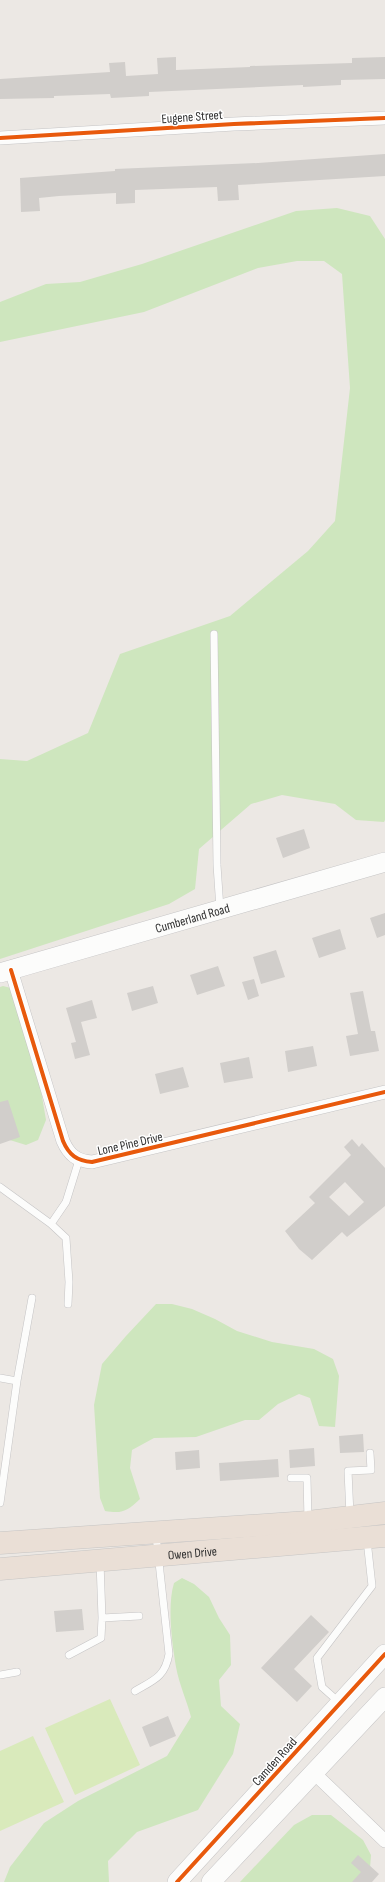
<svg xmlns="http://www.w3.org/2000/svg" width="385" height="1882" font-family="'Sofia Sans Condensed',sans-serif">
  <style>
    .green { fill: #cee6be }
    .pitch { fill: #d9eabb }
    .building { fill: #d1cecb; fill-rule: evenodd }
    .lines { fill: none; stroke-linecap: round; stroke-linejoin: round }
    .lane-casing { stroke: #c5c4c5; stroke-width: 8 }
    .street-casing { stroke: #c5c4c5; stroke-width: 14 }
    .secondary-casing { stroke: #c5c4c5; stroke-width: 20 }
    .highway-casing { stroke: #c6c5c4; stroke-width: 23 }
    .lane { stroke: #fcfcfb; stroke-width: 7 }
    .street { stroke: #fcfcfb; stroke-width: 13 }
    .secondary { stroke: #fcfcfb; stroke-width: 19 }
    .highway { stroke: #eadfd6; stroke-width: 22 }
    .cycleway-casing { stroke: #fff; stroke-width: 6 }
    .cycleway { stroke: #e8590c; stroke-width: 4 }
    .labels { text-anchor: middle; stroke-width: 3; stroke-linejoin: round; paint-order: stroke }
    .street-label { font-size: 13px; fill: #2e2e2e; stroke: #fff }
  </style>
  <rect width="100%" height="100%" fill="#ece8e4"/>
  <path class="green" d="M337,208L370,216L385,239V820L384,822L356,820L335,804L282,795L251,804L199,849L195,889L169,904L0,959V759L27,761L88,733L120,654L230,616L308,551L335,521L350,388L342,274L324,261H297L258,268L144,312L0,342V302L46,284L80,282L142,264L296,211Z
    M3,986L11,988L39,1079L46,1120L38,1140L26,1145L0,1137V987Z
    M156,1304H172L192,1309L215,1319L237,1331L272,1342L314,1349L333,1359L339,1376L335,1427L319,1426L310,1398L299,1394L278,1404L259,1420H245L196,1437L154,1438L132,1450L130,1468L140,1499C127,1511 123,1514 105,1511L100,1498L94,1405L102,1364L126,1336Z
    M182,1578L194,1584L209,1597L219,1618L230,1635L231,1665L219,1680L221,1706L240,1724L233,1754L198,1810L137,1832L108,1861L109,1882H4L10,1867L44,1823L78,1801L167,1756L191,1717C187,1701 179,1684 176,1667C172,1643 167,1606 174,1583Z
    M312,1815H331L363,1840L371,1855L369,1882H240L294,1825Z"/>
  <path class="pitch" d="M110,1699L140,1765L75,1795L45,1728Z
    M33,1736L64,1802L0,1831V1751Z"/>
  <path class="building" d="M176,57V70L250,67V66L352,63V58L385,57V79L341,80V85L303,87V85L149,92V96L111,98L110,94L54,96V98L0,99V79L110,72L109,63L125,62L126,76L158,74L157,58Z
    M385,154V176L238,185L239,200L218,201L217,187L135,190V203L116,204V193L59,196L39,198L40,211L21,212L20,178L115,171V169L258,163Z
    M304,829L310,848L283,858L276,838Z
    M385,913V935L377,938L370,918Z
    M340,929L346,949L319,958L312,938Z
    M276,950L285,977L261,984L253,957Z
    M218,966L225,986L197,995L190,975Z
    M254,979L259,996L248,1000L242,982Z
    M153,986L158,1003L132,1011L127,993Z
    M363,991L371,1031H375L379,1051L350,1056L346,1036L358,1034L350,993Z
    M92,1000L97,1018L81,1022L90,1055L75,1059L71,1043L76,1042L66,1008Z
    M313,1046L317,1066L288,1072L285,1051Z
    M249,1057L253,1078L224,1083L220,1063Z
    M183,1067L189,1087L160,1094L155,1074Z
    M8,1100L20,1137L0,1144V1102Z
    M352,1139L359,1147L362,1143L385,1168V1206L347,1237L342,1232L312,1260L299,1249L285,1231L315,1203L309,1197L351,1155L344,1147ZM345,1182L364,1202L349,1216L329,1197Z
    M363,1434L364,1452L340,1453L339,1436Z
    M314,1448L315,1466L290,1468L289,1450Z
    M199,1450L200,1468L176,1470L175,1452Z
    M278,1459L279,1477L220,1481L219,1463Z
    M82,1609L84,1630L56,1632L54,1611Z
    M311,1615L329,1632L294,1669L312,1686L297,1702L261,1668Z
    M168,1716L176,1736L150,1747L142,1727Z
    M358,1855L379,1874L372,1882H352L361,1872L351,1863Z"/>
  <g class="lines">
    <defs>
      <path id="lane" d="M214,634L217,865L220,909
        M0,1187L51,1224L66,1202L79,1160
        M51,1224L66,1238L69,1282L68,1304
        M0,1378L17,1381
        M291,1478H307L308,1520
        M0,1503L17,1381L32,1298
        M350,1515L348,1471L371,1470L370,1453
        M100,1562L102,1618
        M69,1655L101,1638L102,1618L139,1616
        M0,1675L17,1672
        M135,1691C154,1680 165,1677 169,1654L156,1535
        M340,1703L322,1687L317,1658L372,1586L367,1540"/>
      <path id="street" d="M0,138L234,124L385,118
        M11,970L63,1141C69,1155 77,1161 92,1162L385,1092
        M314,1773L385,1841"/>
      <g id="secondary">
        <path id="s1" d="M0,973L385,862"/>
        <path d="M177,1882L385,1654"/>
        <path d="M211,1882L385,1697"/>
      </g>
      <g id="highway">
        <path d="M0,1543L308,1522L385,1513"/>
        <path id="s2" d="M0,1569L385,1536"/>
      </g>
    </defs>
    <use href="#lane" class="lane-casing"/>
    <use href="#street" class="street-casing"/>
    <use href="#secondary" class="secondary-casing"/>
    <use href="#highway" class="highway-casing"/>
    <use href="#lane" class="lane"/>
    <use href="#street" class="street"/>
    <use href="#secondary" class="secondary"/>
    <use href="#highway" class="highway"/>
    <defs>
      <path id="cycleway" d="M0,138L234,124L385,118
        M11,970L63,1141C69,1155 77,1161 92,1162L385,1092
        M177,1882L385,1654"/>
    </defs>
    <use href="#cycleway" class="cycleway-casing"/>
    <use href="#cycleway" class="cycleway"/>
  </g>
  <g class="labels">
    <g class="street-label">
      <text transform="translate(192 116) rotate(-4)" y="5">Eugene Street</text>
      <text dy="5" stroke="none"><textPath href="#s1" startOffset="200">Cumberland Road</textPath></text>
      <text transform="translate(130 1143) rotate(-13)" y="5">Lone Pine Drive</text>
      <text dy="5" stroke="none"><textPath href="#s2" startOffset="193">Owen Drive</textPath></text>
      <text transform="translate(274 1761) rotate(-48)" y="5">Camden Road</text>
    </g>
  </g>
</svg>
